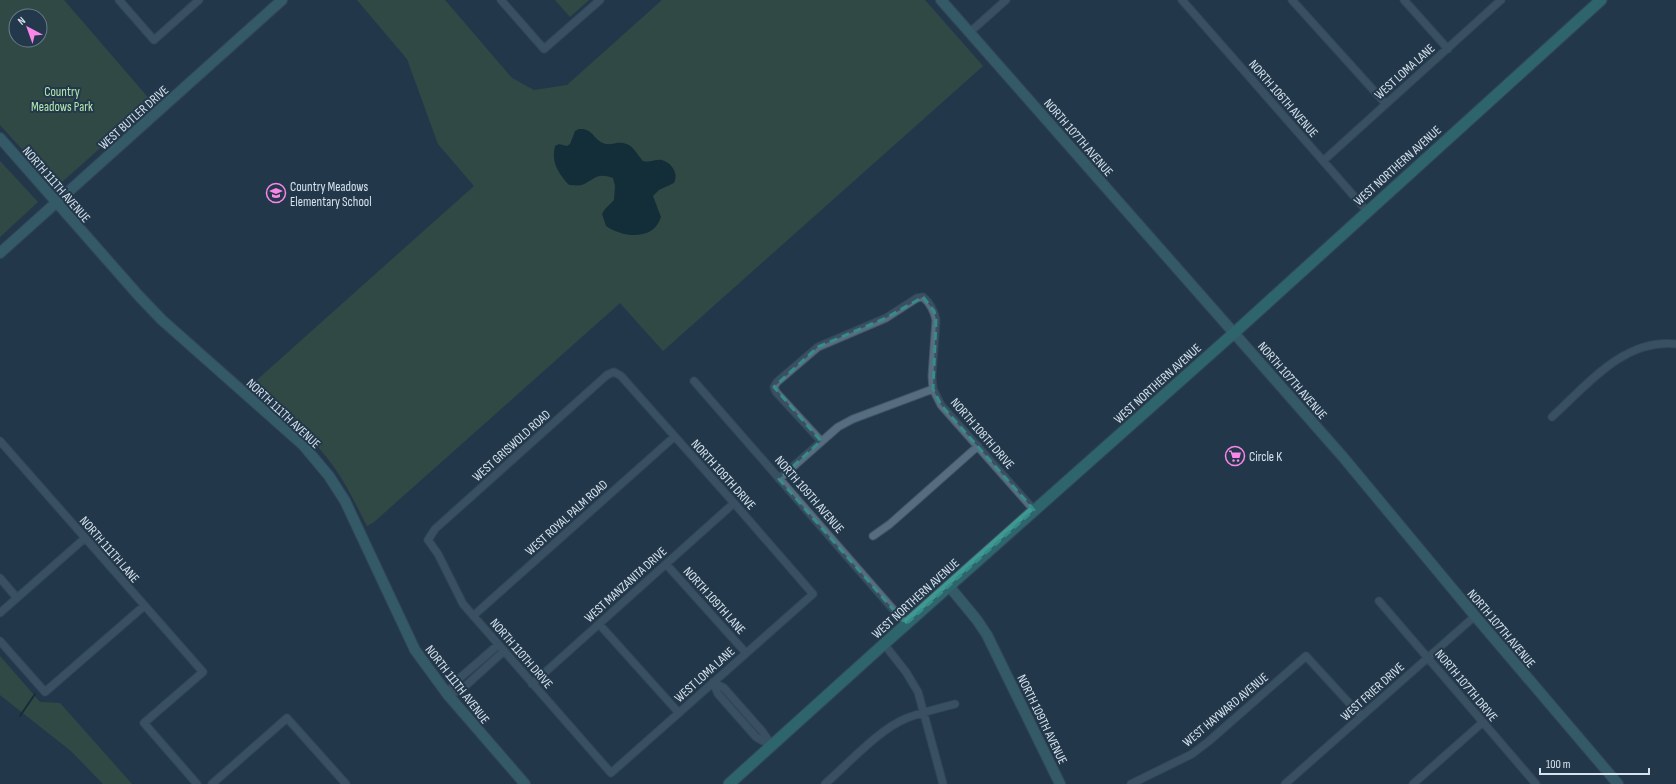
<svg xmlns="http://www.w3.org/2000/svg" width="1676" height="784" font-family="'Sofia Sans Condensed',sans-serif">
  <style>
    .green { fill: #415e3d; fill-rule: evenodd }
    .water { fill: #002125 }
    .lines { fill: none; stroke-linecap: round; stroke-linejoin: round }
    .stream { stroke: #002125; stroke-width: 2 }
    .street-casing { stroke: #435664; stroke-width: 9 }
    .secondary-casing { stroke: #435664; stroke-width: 12 }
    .primary-casing { stroke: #435664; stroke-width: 13 }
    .street { stroke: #566d81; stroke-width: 7 }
    .secondary { stroke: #4a8389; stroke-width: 10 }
    .primary { stroke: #3d9992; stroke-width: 11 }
    .marked { fill: none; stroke: #378c88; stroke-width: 3; stroke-dasharray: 8 5; stroke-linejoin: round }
    .labels { text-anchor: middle; stroke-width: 4; stroke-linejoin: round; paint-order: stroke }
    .street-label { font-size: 13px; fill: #d6e3ee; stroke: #23384a }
    .park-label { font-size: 13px; fill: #b6e9ae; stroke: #23384a }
    .poi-label { font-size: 13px; fill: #d6e3ee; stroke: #23384a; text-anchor: start }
  </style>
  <rect width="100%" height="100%" fill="#23384a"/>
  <path class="green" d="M0,0H64L152,102L62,182H53L50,180L0,125ZM16,16H40V40H16Z
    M357,0H445L512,78L534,90L567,85L662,0H925L983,66L663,351L620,303L374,522L367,526C352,496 337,465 312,441C293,422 271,404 250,386L474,186L438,144L407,59Z
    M555,0H589L570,17Z
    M0,161L38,202L0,237Z
    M0,656L40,702L60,703L132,784H103L71,751L0,695Z"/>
  <path class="water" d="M579,129C593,128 593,139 603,143C607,145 612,144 616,143C632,141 635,152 643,161C650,163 656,159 662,160C672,163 679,174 674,183L659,190L653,196L661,217C654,241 623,238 606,226L602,214L605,209L614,200L615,186L613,178C597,172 595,179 582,185C578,186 573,185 569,185C558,173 551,162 555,146L559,144L567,146L570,144L575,131Z"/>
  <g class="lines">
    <path class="stream" d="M20,716L35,694"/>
    <defs>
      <path id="street" d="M119,0L154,40L199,0
        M501,0L544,49L600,0
        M1182,0L1367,211
        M1292,0L1386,104
        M1404,0L1448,49
        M969,33L1006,0
        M1323,161L1501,0
        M614,372L621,376L734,503L813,594L611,773L463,604L438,554L428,540L435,529L607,375Z
        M694,381L906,624
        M1552,417C1587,385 1624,338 1676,344
        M0,441L203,672L144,723L197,784
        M821,441L776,392L774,387L777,382L818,347L886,318L917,298L923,297C930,303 934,310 936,320L932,376L933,389L941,405L1034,510
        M779,479L838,427L853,419L933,389
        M873,536L890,524L978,446
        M666,564L746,653
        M0,578L17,598
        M1379,601L1536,784
        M0,613L85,538
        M473,616L674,437
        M599,624L679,713
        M0,641L45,692L144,606
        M884,644L906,672L918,692L943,784
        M713,682L718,694L756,737L772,746
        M713,682L724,688L762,731L771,744
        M532,684L734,503
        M448,695L454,683L498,645
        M448,695L461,690L504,651
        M212,784L287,718L346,784
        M825,784C849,763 879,729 907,718C923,712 940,708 955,704
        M1131,784L1192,754L1209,741L1306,656L1361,716
        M1285,784L1475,616
        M1413,784L1483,722"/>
      <path id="secondary" d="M941,0L1343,457L1475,616L1618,784
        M0,138L139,296L162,320L303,445L329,476L345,501L415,650L448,695L525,784
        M0,253L282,0
        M949,586L977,620L987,635L1060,784"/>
      <path id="primary" d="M729,784L884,644L1234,333L1601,0"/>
    </defs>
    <use href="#street" class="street-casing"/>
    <use href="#secondary" class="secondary-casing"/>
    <use href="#primary" class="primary-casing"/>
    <use href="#street" class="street"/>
    <use href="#secondary" class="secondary"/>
    <use href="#primary" class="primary"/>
  </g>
  <path d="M0 0H1676V784H0ZM923,297L934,311L936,320L933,389L941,405L1034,510L906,624L779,479L821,441L774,387L818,347L886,318Z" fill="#23384a" fill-opacity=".55" fill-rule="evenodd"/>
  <path class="marked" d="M923,297L934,311L936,320L933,389L941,405L1034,510L906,624L779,479L821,441L774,387L818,347L886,318Z"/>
  <defs>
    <symbol id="school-ring" viewBox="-11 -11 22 22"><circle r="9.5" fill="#23384a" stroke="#f987e9" stroke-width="1.5"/><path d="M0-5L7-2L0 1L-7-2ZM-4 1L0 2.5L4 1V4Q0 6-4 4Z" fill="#f987e9"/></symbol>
    <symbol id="supermarket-ring" viewBox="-11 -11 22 22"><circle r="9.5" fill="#23384a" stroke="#f987e9" stroke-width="1.5"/><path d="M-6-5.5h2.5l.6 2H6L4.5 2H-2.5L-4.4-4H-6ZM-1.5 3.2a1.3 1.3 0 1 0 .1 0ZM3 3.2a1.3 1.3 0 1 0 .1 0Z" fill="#f987e9"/></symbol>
  </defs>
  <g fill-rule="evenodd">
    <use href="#school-ring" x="265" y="182" width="22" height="22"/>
    <use href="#supermarket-ring" x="1224" y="445" width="22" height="22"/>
  </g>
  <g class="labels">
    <g class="street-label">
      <text transform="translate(1404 71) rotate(-42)" y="5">WEST LOMA LANE</text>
      <text transform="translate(1284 98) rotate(49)" y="5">NORTH 106TH AVENUE</text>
      <text transform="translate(133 117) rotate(-42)" y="5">WEST BUTLER DRIVE</text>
      <text transform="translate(1079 137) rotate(49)" y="5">NORTH 107TH AVENUE</text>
      <text transform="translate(1397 165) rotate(-42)" y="5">WEST NORTHERN AVENUE</text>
      <text transform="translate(57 184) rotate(49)" y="5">NORTH 111TH AVENUE</text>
      <text transform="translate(1293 380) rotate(49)" y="5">NORTH 107TH AVENUE</text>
      <text transform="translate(1157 383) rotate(-42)" y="5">WEST NORTHERN AVENUE</text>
      <text transform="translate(284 413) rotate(43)" y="5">NORTH 111TH AVENUE</text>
      <text transform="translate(983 433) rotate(49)" y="5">NORTH 108TH DRIVE</text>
      <text transform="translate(511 445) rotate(-42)" y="5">WEST GRISWOLD ROAD</text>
      <text transform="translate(724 474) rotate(48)" y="5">NORTH 109TH DRIVE</text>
      <text transform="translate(810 494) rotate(49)" y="5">NORTH 109TH AVENUE</text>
      <text transform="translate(566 517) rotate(-42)" y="5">WEST ROYAL PALM ROAD</text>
      <text transform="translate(110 549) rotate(49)" y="5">NORTH 111TH LANE</text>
      <text transform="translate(625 584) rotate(-42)" y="5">WEST MANZANITA DRIVE</text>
      <text transform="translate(915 598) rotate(-42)" y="5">WEST NORTHERN AVENUE</text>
      <text transform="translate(715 600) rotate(48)" y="5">NORTH 109TH LANE</text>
      <text transform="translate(1502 628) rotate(50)" y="5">NORTH 107TH AVENUE</text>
      <text transform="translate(522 653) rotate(49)" y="5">NORTH 110TH DRIVE</text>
      <text transform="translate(704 674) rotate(-42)" y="5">WEST LOMA LANE</text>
      <text transform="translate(458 684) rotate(52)" y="5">NORTH 111TH AVENUE</text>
      <text transform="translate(1467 685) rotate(50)" y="5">NORTH 107TH DRIVE</text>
      <text transform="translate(1372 691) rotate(-42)" y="5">WEST FRIER DRIVE</text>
      <text transform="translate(1225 709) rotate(-40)" y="5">WEST HAYWARD AVENUE</text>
      <text transform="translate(1043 719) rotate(64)" y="5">NORTH 109TH AVENUE</text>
    </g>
    <g class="park-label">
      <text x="62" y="96">Country<tspan x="62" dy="15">Meadows Park</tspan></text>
    </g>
    <g class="poi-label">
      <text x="290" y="191">Country Meadows<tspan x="290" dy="15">Elementary School</tspan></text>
      <text x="1249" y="461">Circle K</text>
    </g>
  </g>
  <g transform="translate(28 28) rotate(319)"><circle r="19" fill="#23384a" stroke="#6b7c8c"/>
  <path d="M0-3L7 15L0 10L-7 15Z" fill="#f987e9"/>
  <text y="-6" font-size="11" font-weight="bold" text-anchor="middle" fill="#d6e3ee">N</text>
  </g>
  <path d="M1540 768v6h109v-6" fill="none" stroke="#d6e3ee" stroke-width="2"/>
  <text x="1546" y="768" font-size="12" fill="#d6e3ee" stroke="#23384a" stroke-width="3" paint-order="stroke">100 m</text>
</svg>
